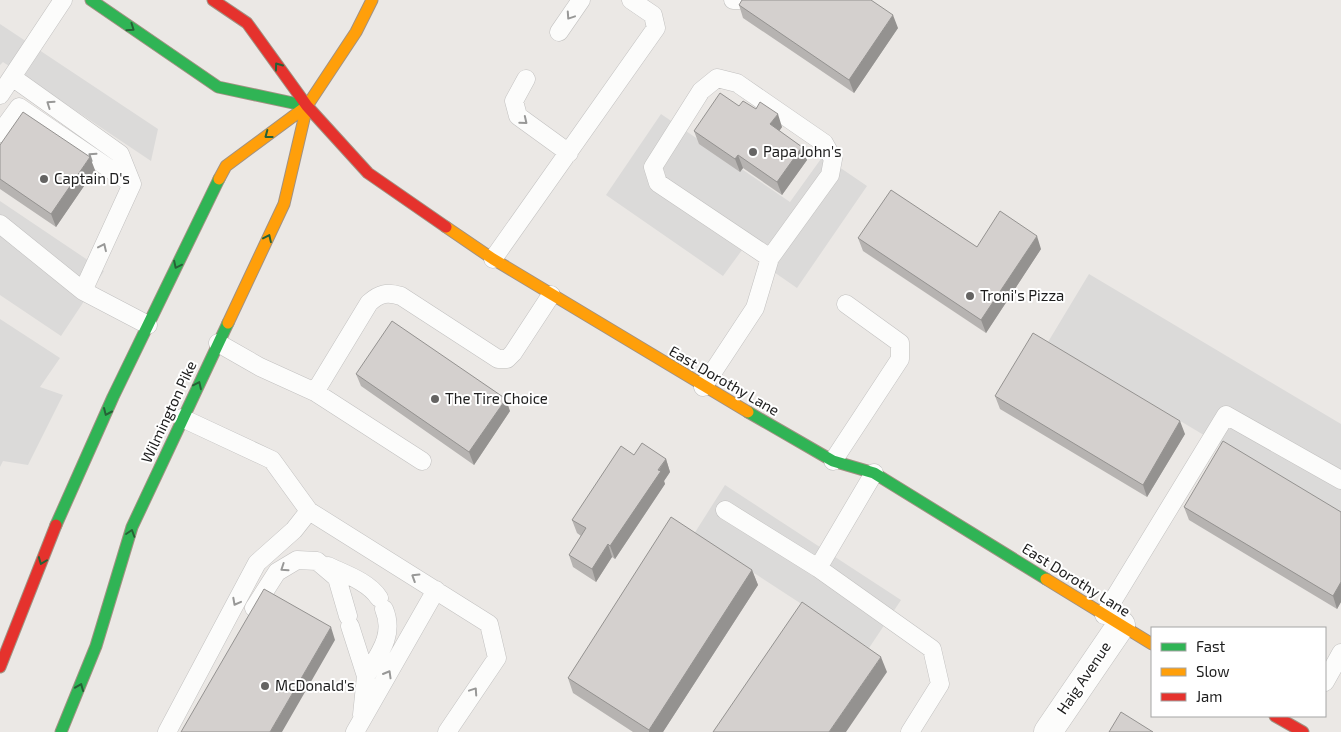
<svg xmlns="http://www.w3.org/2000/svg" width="1341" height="732" font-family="'Exo 2',sans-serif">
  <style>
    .parking { fill: #dbdad9 }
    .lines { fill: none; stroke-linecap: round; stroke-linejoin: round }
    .lane-casing { stroke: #c2c1c0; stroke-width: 19 }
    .street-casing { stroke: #c2c1c0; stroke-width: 29 }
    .fast-casing { stroke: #a19182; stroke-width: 13 }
    .slow-casing { stroke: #a19182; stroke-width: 13 }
    .jam-casing { stroke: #a19182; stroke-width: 13 }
    .lane { stroke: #fcfcfb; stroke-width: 18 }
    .street { stroke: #fcfcfb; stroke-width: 28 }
    .fast { stroke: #30b455; stroke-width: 11 }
    .slow { stroke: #ff9f0a; stroke-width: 11 }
    .jam { stroke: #e5322d; stroke-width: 11 }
    .wall { fill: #b6b3b1 }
    .shaded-wall { fill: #949290 }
    .building { fill: #d4d0ce; stroke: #949290 }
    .oneway { stroke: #989897 }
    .oneway2 { stroke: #266136 }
    .poi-dot { fill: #656463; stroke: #fff; stroke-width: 2 }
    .labels { text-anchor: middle; stroke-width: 4; stroke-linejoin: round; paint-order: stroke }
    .poi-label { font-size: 15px; fill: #1d1d1d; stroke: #fff; text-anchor: start }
    .street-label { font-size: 15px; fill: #1d1d1d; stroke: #fff }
  </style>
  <rect width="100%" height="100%" fill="#ebe8e5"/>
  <path class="parking" d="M0,24L158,129L151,161L3,62L0,65Z
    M661,114L790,202L823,156L867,186L797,288L742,250L723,276L606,195Z
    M0,201L104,271L61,336L0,295Z
    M1089,274L1341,424V517L1048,342Z
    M0,319L60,358L40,387L63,395L28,465L3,461L0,467Z
    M725,485L901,600L869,648L694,534Z"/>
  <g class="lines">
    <defs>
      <path id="lane" d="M733,0H739
        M559,32L581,0
        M12,77L120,154L132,184L83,291
        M526,79L514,101L518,116L569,153
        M0,95L63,0
        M0,133L19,107L132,184
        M0,224L83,291L148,325
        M493,259L656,28L653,15L631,0
        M218,343L260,367L315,392L369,303C380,293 387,292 401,296L498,359H507L513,353L551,295
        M703,387L755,308L770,258L830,175L833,159L824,143L737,83L717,78L701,91L653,167L658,183L770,258
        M315,392L422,461
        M182,418L272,460L309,511L489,624L497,658L447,732
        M833,461L900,359V343L846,304
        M874,473L818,568L932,649L940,684L910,732
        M725,510L818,568
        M328,566C345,574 369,582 379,598
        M254,608L277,572L297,560L317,561L337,578L348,616
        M1104,615L1226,415L1341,480
        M350,626L366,676L362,715
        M366,676C379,654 395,635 384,609
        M1325,682L1341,653
        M167,732L257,563L294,530L309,511
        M355,732L436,590"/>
      <path id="street" d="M1048,732L1121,625"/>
      <path id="fast" d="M91,0L218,87L307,106
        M748,412L833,461L874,473L1046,579
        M56,525L113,397L219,179
        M61,732L96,646L132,527L228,323"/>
      <path id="slow" d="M219,179L226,166L307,106L356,32L372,0
        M446,227L493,259L748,412
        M228,323L284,204L307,106
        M1046,579L1152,644"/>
      <path id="jam" d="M213,0L247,23L307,106L368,173L446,227
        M0,667L56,525
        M1275,716L1303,732"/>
    </defs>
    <use href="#lane" class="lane-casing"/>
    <use href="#street" class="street-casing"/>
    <use href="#fast" class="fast-casing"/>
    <use href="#slow" class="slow-casing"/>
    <use href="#jam" class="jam-casing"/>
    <use href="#lane" class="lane"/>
    <use href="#street" class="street"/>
    <use href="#fast" class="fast"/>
    <use href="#slow" class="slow"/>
    <use href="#jam" class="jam"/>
  </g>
  <path class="wall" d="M739,5L898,28L854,93L743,18Z
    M739,106L782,127L779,131L802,147L807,160L782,195L743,168L740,172L699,144L694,131Z
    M0,145L95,170L56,227L0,189Z
    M858,238L977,247L1041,249L986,333L863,251Z
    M356,374L510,411L474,465L361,386Z
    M995,396L1185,434L1147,497L1000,409Z
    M634,455L666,459L670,472L664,481L665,484L615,559L612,557L596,582L573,567L569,555L581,536L577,533L572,520Z
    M1184,507L1341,512V602L1337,609L1189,520Z
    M752,570L758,585L663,732H633L573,693L568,678Z"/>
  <path class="shaded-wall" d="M893,15L898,28L854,93L849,80Z
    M778,114L782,127L775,137L770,124Z
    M802,147L807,160L782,195L777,182Z
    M738,155L743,168L740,172L735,159Z
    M90,157L95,170L56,227L51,214Z
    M1037,236L1041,249L986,333L981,320Z
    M506,399L510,411L474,465L469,452Z
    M1180,421L1185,434L1147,497L1143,485Z
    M666,459L670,472L664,481L665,484L615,559L610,546Z
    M608,544L612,557L596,582L592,569Z
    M752,570L758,585L663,732H649V730Z
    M1341,582V602L1337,609L1333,596Z
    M331,627L335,640L282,732H270Z
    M881,657L887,672L846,732H829Z"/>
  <path class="building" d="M742,0H871L893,15L849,80L739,5Z
    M720,93L739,106L743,101L756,109L760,102L778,114L770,124L802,147L777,182L738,155L735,159L694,131Z
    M23,112L90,157L51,214L0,179V145Z
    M891,190L977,247L1000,211L1037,236L981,320L858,238Z
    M392,321L506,399L469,452L356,374Z
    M1033,333L1180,421L1143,485L995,396Z
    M1223,441L1341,512V582L1333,596L1184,507Z
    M642,443L666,459L658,470L661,471L610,546L608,544L592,569L569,555L586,528L572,520L621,446L634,455Z
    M671,517L752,570L649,730L568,678Z
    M264,589L331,627L270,732H181Z
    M802,602L881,657L829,732H713Z
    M1121,712L1153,732H1109Z"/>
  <defs><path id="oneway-chevron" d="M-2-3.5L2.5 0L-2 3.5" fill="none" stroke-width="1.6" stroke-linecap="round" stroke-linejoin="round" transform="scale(1.25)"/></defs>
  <g class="oneway">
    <use href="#oneway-chevron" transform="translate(570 16) rotate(124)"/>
    <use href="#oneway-chevron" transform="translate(50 104) rotate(-145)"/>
    <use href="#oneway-chevron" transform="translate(524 121) rotate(39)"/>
    <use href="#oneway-chevron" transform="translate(92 156) rotate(-146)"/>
    <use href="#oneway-chevron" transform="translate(103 247) rotate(-65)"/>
    <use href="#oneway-chevron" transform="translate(284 568) rotate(146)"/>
    <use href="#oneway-chevron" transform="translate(415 577) rotate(-148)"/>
    <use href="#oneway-chevron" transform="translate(236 602) rotate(118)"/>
    <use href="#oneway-chevron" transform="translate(388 674) rotate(-60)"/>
    <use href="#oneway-chevron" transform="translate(474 691) rotate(-56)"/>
  </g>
  <g class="oneway2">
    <use href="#oneway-chevron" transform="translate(131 28) rotate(35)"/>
    <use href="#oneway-chevron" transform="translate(278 66) rotate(-126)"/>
    <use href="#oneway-chevron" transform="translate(268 135) rotate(143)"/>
    <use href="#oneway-chevron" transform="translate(268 238) rotate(-65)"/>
    <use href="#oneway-chevron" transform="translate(177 265) rotate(116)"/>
    <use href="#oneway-chevron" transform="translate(198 385) rotate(-65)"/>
    <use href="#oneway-chevron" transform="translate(107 412) rotate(114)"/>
    <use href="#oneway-chevron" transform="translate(131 533) rotate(-72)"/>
    <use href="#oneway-chevron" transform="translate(42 561) rotate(111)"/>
    <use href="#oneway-chevron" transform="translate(80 687) rotate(-68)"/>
  </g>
  <g class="poi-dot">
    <circle cx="753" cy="152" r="5"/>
    <circle cx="44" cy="179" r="5"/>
    <circle cx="970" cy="296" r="5"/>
    <circle cx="435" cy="399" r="5"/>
    <circle cx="265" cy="686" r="5"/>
  </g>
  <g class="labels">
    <g class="poi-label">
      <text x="763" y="157">Papa John's</text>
      <text x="54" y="184">Captain D's</text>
      <text x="980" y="301">Troni's Pizza</text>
      <text x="445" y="404">The Tire Choice</text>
      <text x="275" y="691">McDonald's</text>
    </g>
    <g class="street-label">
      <text transform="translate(724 381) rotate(30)" y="5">East Dorothy Lane</text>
      <text transform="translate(169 412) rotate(-65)" y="5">Wilmington Pike</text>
      <text transform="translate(1076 580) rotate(32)" y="5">East Dorothy Lane</text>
      <text transform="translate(1084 678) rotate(-56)" y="5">Haig Avenue</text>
    </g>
  </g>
  <rect x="1151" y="627" width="175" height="90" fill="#ffffff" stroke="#a5a5a5"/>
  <rect x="1161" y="643" width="25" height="8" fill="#30b455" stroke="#a5a5a5"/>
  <text x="1196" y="652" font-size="15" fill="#1d1d1d">Fast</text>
  <rect x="1161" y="668" width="25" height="8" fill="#ff9f0a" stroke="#a5a5a5"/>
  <text x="1196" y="677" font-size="15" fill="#1d1d1d">Slow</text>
  <rect x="1161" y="693" width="25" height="8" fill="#e5322d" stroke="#a5a5a5"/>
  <text x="1196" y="702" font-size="15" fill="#1d1d1d">Jam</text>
</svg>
